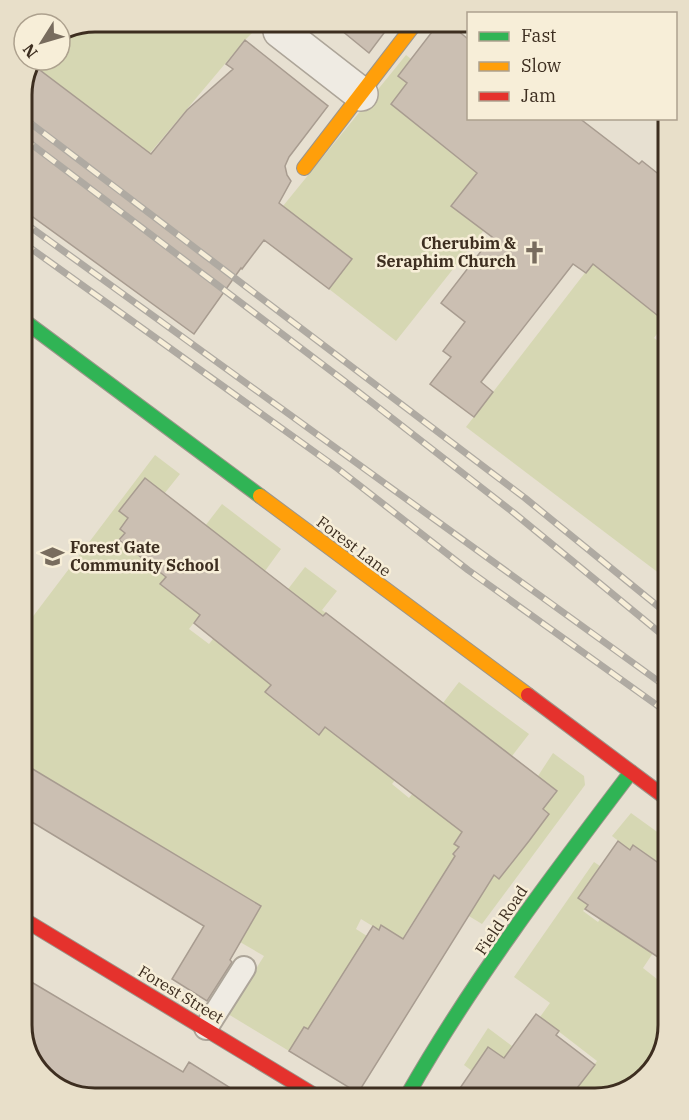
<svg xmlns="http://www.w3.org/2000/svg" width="689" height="1120" font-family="'IBM Plex Serif',serif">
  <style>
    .green { fill: #d6d7b3 }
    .building { fill: #cbbfb2; stroke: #a89c90; stroke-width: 1.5 }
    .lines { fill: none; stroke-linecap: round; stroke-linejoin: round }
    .lane-casing { stroke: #ada599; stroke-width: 26 }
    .street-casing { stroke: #ada599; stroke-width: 36 }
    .fast-casing { stroke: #9c958a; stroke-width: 16 }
    .slow-casing { stroke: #9c958a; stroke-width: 16 }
    .jam-casing { stroke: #9c958a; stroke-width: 16 }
    .lane { stroke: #efebe3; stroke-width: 22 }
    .street { stroke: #efebe3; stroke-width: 33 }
    .fast { stroke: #30b455; stroke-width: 14 }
    .slow { stroke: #ff9f0a; stroke-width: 14 }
    .jam { stroke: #e5322d; stroke-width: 14 }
    .rail-casing { stroke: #afaaa2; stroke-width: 7 }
    .rail { stroke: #f7eed8; stroke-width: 4.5; stroke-dasharray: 14; stroke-linecap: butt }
    .labels { text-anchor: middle; stroke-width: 5; stroke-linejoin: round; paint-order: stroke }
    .poi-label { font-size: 16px; font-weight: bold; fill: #3d2e20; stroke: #f7eed8; text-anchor: end }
    .street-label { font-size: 16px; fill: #3d2e20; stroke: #f7eed8 }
    .rim { fill: none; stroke: #3d2e20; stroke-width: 3 }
  </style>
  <rect width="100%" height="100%" fill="#e7e0d1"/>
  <path class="green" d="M94,21H264L245,40L150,153L33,65L35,60H60V35Z
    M406,55L468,103V118L489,119L459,158L477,173L451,206L572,119L396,341L329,289L352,259L283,206Z
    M655,182L645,305L662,284V327L654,338L663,345L664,577L466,427Z
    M155,455L180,474L164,494L144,479L119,511L128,518L125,533L119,540L132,550L137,544L205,526L222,504L281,549L265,571L219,590L189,629L209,644L239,606L249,614L224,647L236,657L305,567L337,591L322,610L326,613L265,692L282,706L315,663L323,715L311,730L318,735L327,723L422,745L392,784L409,798L469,723L443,703L459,682L529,734L512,756L480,732L444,818L457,828L491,796L454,843L459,847L453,855L469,866L488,870L499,879L549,814L543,809L557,791L538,776L553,753L584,776L585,785L482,924L431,893L402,939L382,926L379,930L361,919L356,929L395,954L359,948L310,1030L304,1027L289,1051L228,1014L264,956L240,942L261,906L26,765L25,627Z
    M631,813L667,839V869L634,845L630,850L612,836Z
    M594,862L600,866L578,898L588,905L583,911L598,922L619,894L653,953L643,968L662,983L668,977V1026L656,1066L628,1091L574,1092L597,1061L540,1017L550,1003L514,977Z
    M488,1028L512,1046L504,1058L472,1071L464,1065Z"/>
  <path class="building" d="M330,21H393L369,53Z
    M435,21H446L468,39V118H579L639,164L642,161L661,176L662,319L593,264L586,273L573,264L481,382L493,392L474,417L430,384L451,357L443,351L465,322L441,303L492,237L451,206L477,173L391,104L407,83L398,76L432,32Z
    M245,40L328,106L289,157L285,166L287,175L291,181L279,203L352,259L329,289L264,240L242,269L241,268L194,334L22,209L21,90L33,65L151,154L187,110L233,69L226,64Z
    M145,478L288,589L323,616L326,613L557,791L543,809L549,814L529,841L499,879L494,875L358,1093L289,1051L304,1027L308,1029L373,926L379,930L381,925L403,939L455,856L453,854L459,847L454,844L462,832L325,727L319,735L265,692L271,685L194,623L200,615L160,584L166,577L119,540L125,533L120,529L128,518L119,511Z
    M26,765L261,906L230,960L232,962L207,1001L172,979L204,926L27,819Z
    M618,841L630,850L633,845L667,869V963L585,909L588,905L578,898Z
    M28,980L183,1072L189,1062L245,1097L90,1099L54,1087L29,1059Z
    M536,1014L559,1031L556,1035L595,1065L574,1092L456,1094L488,1047L504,1058Z"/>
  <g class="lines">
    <defs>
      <path id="lane" d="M206,1028L244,968"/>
      <path id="street" d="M280,31L361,94"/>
      <path id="fast" d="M23,320L260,496
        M408,1094C473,980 552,876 631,772"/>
      <path id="slow" d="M304,168L417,21
        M260,496L528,695"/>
      <path id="jam" d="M528,695L666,798
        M28,922L316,1096"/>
    </defs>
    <use href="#lane" class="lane-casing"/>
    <use href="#street" class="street-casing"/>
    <use href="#fast" class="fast-casing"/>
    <use href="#slow" class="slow-casing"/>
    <use href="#jam" class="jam-casing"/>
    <use href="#lane" class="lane"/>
    <use href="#street" class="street"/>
    <use href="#fast" class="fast"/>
    <use href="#slow" class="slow"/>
    <use href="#jam" class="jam"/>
    <defs>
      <path id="rail" d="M21,116L525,498L665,612
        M22,137L343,380L514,513L665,637
        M22,221L665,686
        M22,242L337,468L468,570L665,711"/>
    </defs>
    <use href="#rail" class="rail-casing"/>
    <use href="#rail" class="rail"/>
  </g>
  <defs>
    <symbol id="church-bare" viewBox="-9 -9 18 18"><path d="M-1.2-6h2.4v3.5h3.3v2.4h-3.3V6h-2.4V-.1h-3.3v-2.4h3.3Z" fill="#786c5e" stroke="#f7eed8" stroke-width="2.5" paint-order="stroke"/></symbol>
    <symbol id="school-bare" viewBox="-9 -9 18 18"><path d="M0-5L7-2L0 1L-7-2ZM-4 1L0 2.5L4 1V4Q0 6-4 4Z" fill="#786c5e" stroke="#f7eed8" stroke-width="2.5" paint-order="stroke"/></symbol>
  </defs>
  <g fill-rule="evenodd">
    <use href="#church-bare" x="518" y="236" width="33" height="33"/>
    <use href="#school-bare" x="36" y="540" width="33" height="33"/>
  </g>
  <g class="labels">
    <g class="poi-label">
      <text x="516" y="249">Cherubim &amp;<tspan x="516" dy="18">Seraphim Church</tspan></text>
      <text x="70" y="553" text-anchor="start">Forest Gate<tspan x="70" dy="18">Community School</tspan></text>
    </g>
    <g class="street-label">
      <text transform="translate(354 546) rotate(37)" y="6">Forest Lane</text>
      <text transform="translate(501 920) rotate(-56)" y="6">Field Road</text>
      <text transform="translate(181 994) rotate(31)" y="6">Forest Street</text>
    </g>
  </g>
  <path d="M0 0H689V1120H0ZM95 32H595A63 63 0 0 1 658 95V1025A63 63 0 0 1 595 1088H95A63 63 0 0 1 32 1025V95A63 63 0 0 1 95 32Z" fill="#e8dfc9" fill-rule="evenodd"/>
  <path class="rim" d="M95 32H595A63 63 0 0 1 658 95V1025A63 63 0 0 1 595 1088H95A63 63 0 0 1 32 1025V95A63 63 0 0 1 95 32Z"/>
  <rect x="467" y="12" width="210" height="108" fill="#f7eed8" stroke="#ada18e" stroke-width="1.5"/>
  <rect x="479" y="32" width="30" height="9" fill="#30b455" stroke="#ada18e" stroke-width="1.5"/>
  <text x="521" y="42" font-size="18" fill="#3d2e20">Fast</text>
  <rect x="479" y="62" width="30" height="9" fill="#ff9f0a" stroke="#ada18e" stroke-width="1.5"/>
  <text x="521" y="72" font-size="18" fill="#3d2e20">Slow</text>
  <rect x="479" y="92" width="30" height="9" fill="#e5322d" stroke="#ada18e" stroke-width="1.5"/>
  <text x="521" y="102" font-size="18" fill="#3d2e20">Jam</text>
  <g transform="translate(42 42) rotate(233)"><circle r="28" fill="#f7eed8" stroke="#ada18e" stroke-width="1.5"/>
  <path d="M0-4.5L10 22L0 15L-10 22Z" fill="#786c5e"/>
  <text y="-9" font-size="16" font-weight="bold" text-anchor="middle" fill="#3d2e20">N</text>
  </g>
</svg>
